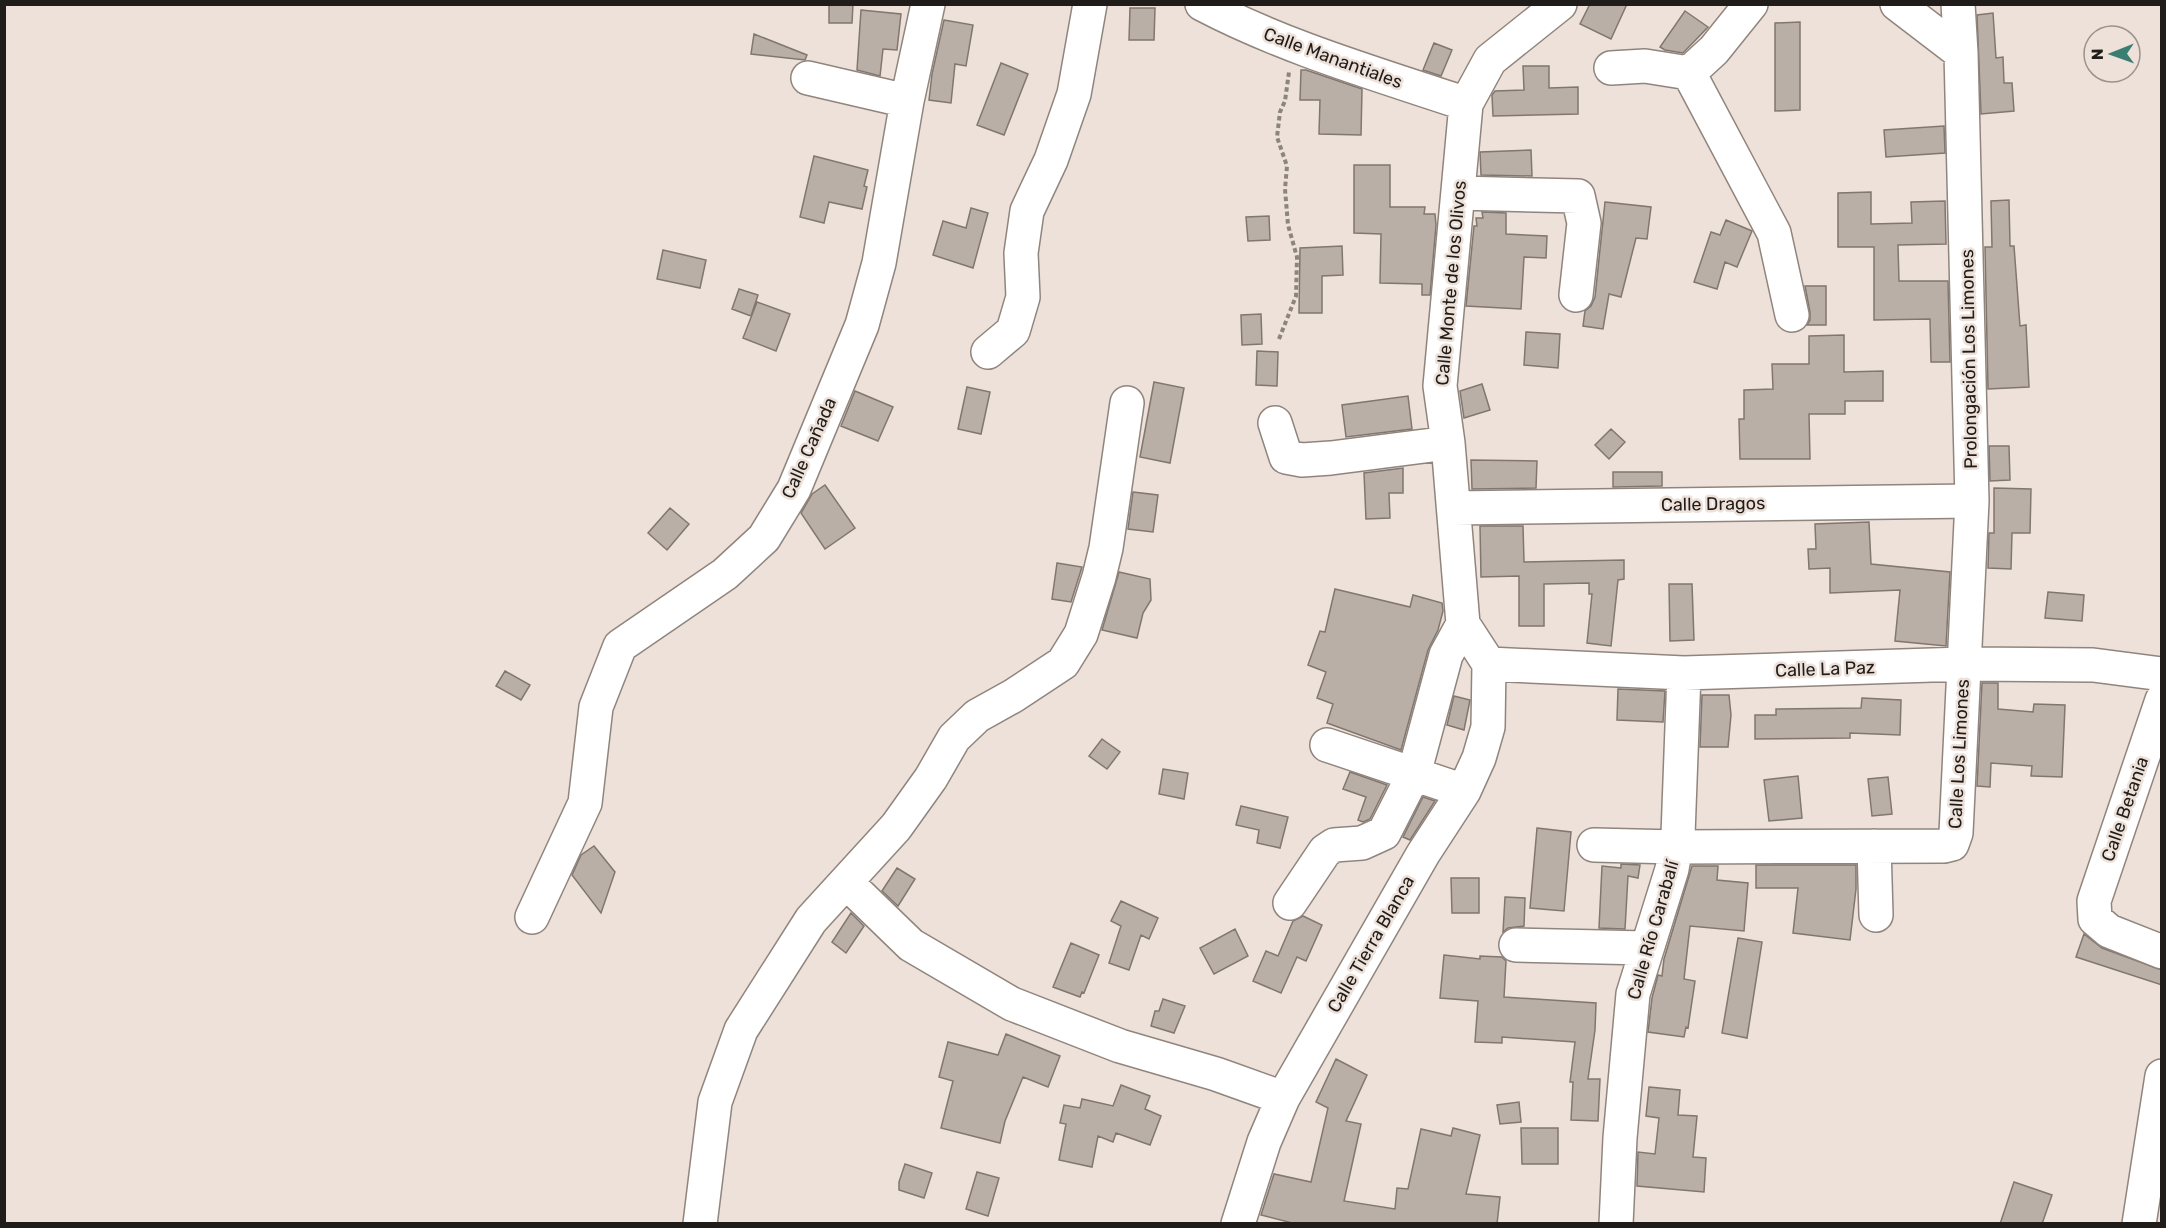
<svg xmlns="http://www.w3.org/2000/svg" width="2166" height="1228" font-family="Rubik,sans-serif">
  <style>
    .building { fill: #baafa7; stroke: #81776f; stroke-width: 1.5 }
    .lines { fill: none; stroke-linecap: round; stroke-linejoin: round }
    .minor-casing { stroke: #90857d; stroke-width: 36 }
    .path { stroke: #8c847e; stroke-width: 4; stroke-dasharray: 4.5 3; stroke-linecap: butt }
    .minor { stroke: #fff; stroke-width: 33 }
    .labels { text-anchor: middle; stroke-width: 5; stroke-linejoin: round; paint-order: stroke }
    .street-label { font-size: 18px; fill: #201c19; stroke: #ede1d9 }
  </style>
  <rect width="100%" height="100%" fill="#ede1d9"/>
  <path class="building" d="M829,4H853L852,23H829Z
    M1590,4H1627L1611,39L1580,24Z
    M1130,8H1155L1154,40H1129Z
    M861,10L901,14L897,50L883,49L880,76L857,70Z
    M1685,11L1708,27L1683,53L1665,50L1660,47Z
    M1993,13L1996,58L2003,57L2004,83H2012L2014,111L1981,114L1977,15Z
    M944,20L973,25L966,66L955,64L951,103L929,100L932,74Z
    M1800,22V110L1775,111V23Z
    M754,34L807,55L805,60L751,54Z
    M1434,43L1452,50L1441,76L1423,70Z
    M1001,63L1028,74L1004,135L977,125Z
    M1523,66H1549V88L1578,87V114L1493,116L1492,95L1495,91L1524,90Z
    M1301,70H1306L1362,89L1361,135L1319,134L1320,100H1300Z
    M1944,126L1945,153L1886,157L1884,130Z
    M1531,150L1532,176L1481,175L1480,152Z
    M814,156L868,170L864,186L867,187L862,209L829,202L824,223L800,217Z
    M1354,165H1390V207H1425L1424,214H1435L1436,225L1430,295H1422V284L1380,283L1381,234L1354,233Z
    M1871,192V224L1912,223L1911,202L1945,201L1946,244L1898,245L1899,281H1948L1950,362H1931L1930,319L1874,320V247H1838V193Z
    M2009,200L2010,246H2014L2020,326L2026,325L2029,387L1988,389L1985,247H1992L1991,201Z
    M1605,202L1651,207L1647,239L1636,238L1621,297L1609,294L1603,329L1583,326L1585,311L1591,306L1595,297Z
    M971,208L988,213L973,268L933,255L943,221L966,228Z
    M1482,212L1506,213V234L1547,236L1546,258L1524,257L1521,309L1466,306L1474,226H1477L1476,218H1483Z
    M1269,216L1270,240L1248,241L1246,217Z
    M1726,220L1752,231L1737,267L1725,262L1717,289L1694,282L1711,232L1720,235Z
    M1342,246L1343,275L1322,276V313H1299L1300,248Z
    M663,250L706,260L700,288L657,279Z
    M1805,286H1826V325H1807L1810,320V312Z
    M739,289L758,295L751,316L732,309Z
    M757,302L790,314L776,351L743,338Z
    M1261,314L1262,344L1242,345L1241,315Z
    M1526,332L1560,334L1558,368L1524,365Z
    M1844,335V372L1883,371V401H1845V414H1809L1810,459H1740L1739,419H1744V390L1773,389L1772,364H1809V336Z
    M1257,351L1278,352L1277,386L1256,385Z
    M1154,382L1184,388L1170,463L1140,457Z
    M1482,384L1490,410L1464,418L1460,391Z
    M967,387L990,392L981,434L958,429Z
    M855,391L893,407L878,441L841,426Z
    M1408,396L1412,429L1346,437L1342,405Z
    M1611,429L1625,442L1609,459L1595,445Z
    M1989,446H2009L2010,480L1990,481Z
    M1471,460L1537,461L1536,488L1472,489Z
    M1403,468V493H1389L1390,518L1366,519L1364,473Z
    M1613,472H1662V486L1613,487Z
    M825,485L855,528L825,549L801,513L812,494Z
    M1994,488L2031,489L2030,533H2012L2011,569L1988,568L1989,533H1994Z
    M1133,492L1158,495L1153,532L1128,529Z
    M670,508L689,524L667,550L648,533Z
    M1869,522L1871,564L1950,572L1946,646L1895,641L1900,590L1830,593V568L1809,569L1808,549H1816L1815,524Z
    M1480,526H1523L1524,562L1624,560V579L1618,580L1611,646L1587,643L1592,594H1589V583L1544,584V626H1519V576L1481,577Z
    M1057,563L1082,567L1071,602L1052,599Z
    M1119,572L1150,579L1151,600L1143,613L1137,638L1102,630Z
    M1669,584H1692L1694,640L1670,641Z
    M1335,589L1410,607L1413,595L1442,603L1443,611L1438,630L1428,650L1401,750L1327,723L1333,704L1317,698L1326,672L1308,665L1320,631L1325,632Z
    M2048,592L2084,595L2082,621L2045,618Z
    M505,671L530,685L521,700L496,686Z
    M1982,683H1998V709L2033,712L2034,704L2065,705L2062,777L2031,776L2032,766L1991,763L1990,787L1977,786Z
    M1618,689L1665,691L1663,722L1617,720Z
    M1702,695H1729L1731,715L1728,747H1700Z
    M1454,696L1470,700L1464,730L1447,725Z
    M1862,698L1901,700L1900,735L1850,733V738L1755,739V715H1776V709L1861,708Z
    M1102,739L1120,752L1107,769L1089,756Z
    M1163,769L1188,773L1184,799L1159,794Z
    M1350,772L1387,785L1370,819L1363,822L1358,820L1366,797L1343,789Z
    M1798,776L1802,818L1769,821L1764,780Z
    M1888,777L1892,814L1872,816L1868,779Z
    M1423,797L1435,801L1410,840L1403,837Z
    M1241,806L1288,817L1280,848L1257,843L1259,830L1236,825Z
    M1537,828L1571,832L1564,911L1530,908Z
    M594,846L615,872L601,913L572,875L581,855Z
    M1621,864L1640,865L1638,878L1628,876L1625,929L1599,928L1602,866L1621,868Z
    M1756,865H1856V889L1850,940L1793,933L1798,888H1756Z
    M1692,866H1718L1717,880L1748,883L1744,931L1690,926L1684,979L1695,981L1688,1028L1686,1027L1684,1037L1648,1032L1652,998L1658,975L1662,976L1664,959Z
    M897,868L915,879L898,906L882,891Z
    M1451,878H1479V913H1452Z
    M1505,897L1525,898L1524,926L1508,928L1503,932Z
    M1121,901L1158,918L1149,939L1141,935L1129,970L1109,963L1121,926L1111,921Z
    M851,913L864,926L846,953L832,942Z
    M1303,916L1322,925L1306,961L1297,957L1281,993L1253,981L1266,951L1278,956L1293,921Z
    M1235,929L1248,956L1214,974L1200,948Z
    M2084,934L2102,948L2162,970V985L2076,957Z
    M1738,938L1762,942L1747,1038L1722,1033Z
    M1071,943L1099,955L1084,993L1082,992L1080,997L1053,987Z
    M1444,955L1480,959V956L1502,957L1506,961L1504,997L1596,1003L1595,1030L1588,1079H1600L1598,1121L1571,1120L1573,1082H1570L1575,1042L1502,1037V1043L1475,1042L1478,1001L1440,998Z
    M1163,999L1185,1006L1174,1033L1151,1026L1155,1011H1159Z
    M1006,1034L1060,1056L1048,1087L1023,1077L1005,1121L1000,1143L941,1128L953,1081L939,1077L948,1042L998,1055Z
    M1336,1059L1367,1075L1346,1121L1361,1124L1344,1201L1395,1209L1397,1188L1408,1189L1421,1129L1451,1136L1453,1128L1480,1135L1466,1194L1500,1197L1497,1224H1296L1261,1215L1274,1174L1311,1182L1328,1108L1316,1102Z
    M1121,1085L1150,1096L1145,1109L1161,1116L1150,1145L1116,1133L1113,1142L1098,1136L1092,1167L1059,1160L1066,1124L1060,1123L1064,1105L1080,1108L1082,1099L1113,1106Z
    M1649,1087L1680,1090L1678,1115L1697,1116L1693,1157L1706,1158L1704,1192L1637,1186L1638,1152L1655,1154L1659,1118L1646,1116Z
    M1519,1102L1521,1122L1500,1124L1497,1105Z
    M1521,1128H1558V1164H1522Z
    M905,1164L932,1173L924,1198L899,1190V1182Z
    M977,1172L999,1178L988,1216L966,1209Z
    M2014,1182L2052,1195L2042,1224H2000Z"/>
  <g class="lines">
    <defs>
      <path id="minor" d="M1202,4C1286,48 1377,74 1466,104
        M1897,4L1961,53
        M1611,68L1645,66L1689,73L1714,50L1751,4
        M1689,73L1774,233L1792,315
        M808,78L907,101
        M1459,193L1578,196L1584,223L1576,295
        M988,352L1013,331L1023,297L1021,253L1027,211L1051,160L1074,94L1090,4
        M1275,423L1286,457L1302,460L1331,458L1448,443
        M1454,508L1972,501
        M1489,664L1463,624L1448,443L1440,386L1466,104L1490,60L1560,4
        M1489,664L1684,673L1963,664L2093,665L2162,674
        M2162,700L2094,901L2095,919L2109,931L2162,952
        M1327,745L1464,791
        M1594,845L1676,847L1944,846L1952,844L1956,833L1972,501L1961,53L1958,4
        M1874,846L1876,915
        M846,882L911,945L1012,1004L1120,1046L1216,1074L1283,1098
        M1290,903L1325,851L1334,845L1362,843L1384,833L1414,774L1446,655L1463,624
        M532,917L585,803L596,707L620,646L725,574L764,538L794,489L862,325L879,263L907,101L928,4
        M1516,945L1646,948
        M700,1224L715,1102L741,1030L811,920L896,827L931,778L954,738L977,716L1013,696L1063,663L1081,634L1099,577L1106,548L1127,403
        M1238,1224L1264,1142L1283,1098L1423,854L1464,791L1479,758L1488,727L1489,664
        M1616,1224L1620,1138L1633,994L1672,869L1678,835L1684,673
        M2139,1224L2162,1076"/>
    </defs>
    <use href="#minor" class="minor-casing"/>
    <path class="path" d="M1279,339L1296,296L1297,257L1288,225L1285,189L1287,166L1277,137L1280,112L1285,101L1289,72"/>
    <use href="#minor" class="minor"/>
  </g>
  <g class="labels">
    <g class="street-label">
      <text transform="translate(1333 58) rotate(20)" y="6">Calle Manantiales</text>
      <text transform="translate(1451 283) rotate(-85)" y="6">Calle Monte de los Olivos</text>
      <text transform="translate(1969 359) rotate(-91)" y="6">Prolongación Los Limones</text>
      <text transform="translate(809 448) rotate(-66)" y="6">Calle Cañada</text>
      <text transform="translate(1713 504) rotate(-1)" y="6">Calle Dragos</text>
      <text transform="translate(1825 669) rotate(-2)" y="6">Calle La Paz</text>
      <text transform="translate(1959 754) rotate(-87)" y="6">Calle Los Limones</text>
      <text transform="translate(2125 809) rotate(-71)" y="6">Calle Betania</text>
      <text transform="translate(1653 930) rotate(-74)" y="6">Calle Río Carabalí</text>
      <text transform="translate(1371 944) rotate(-60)" y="6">Calle Tierra Blanca</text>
    </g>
  </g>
  <rect width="2166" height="1228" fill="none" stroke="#201c19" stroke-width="12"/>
  <g transform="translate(2112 54) rotate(269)"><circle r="28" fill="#ede1d9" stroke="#9b928c" stroke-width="1.5"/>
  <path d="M0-4.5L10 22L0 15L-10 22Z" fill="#397e72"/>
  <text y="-9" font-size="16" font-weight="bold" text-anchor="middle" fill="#201c19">N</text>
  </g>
</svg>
